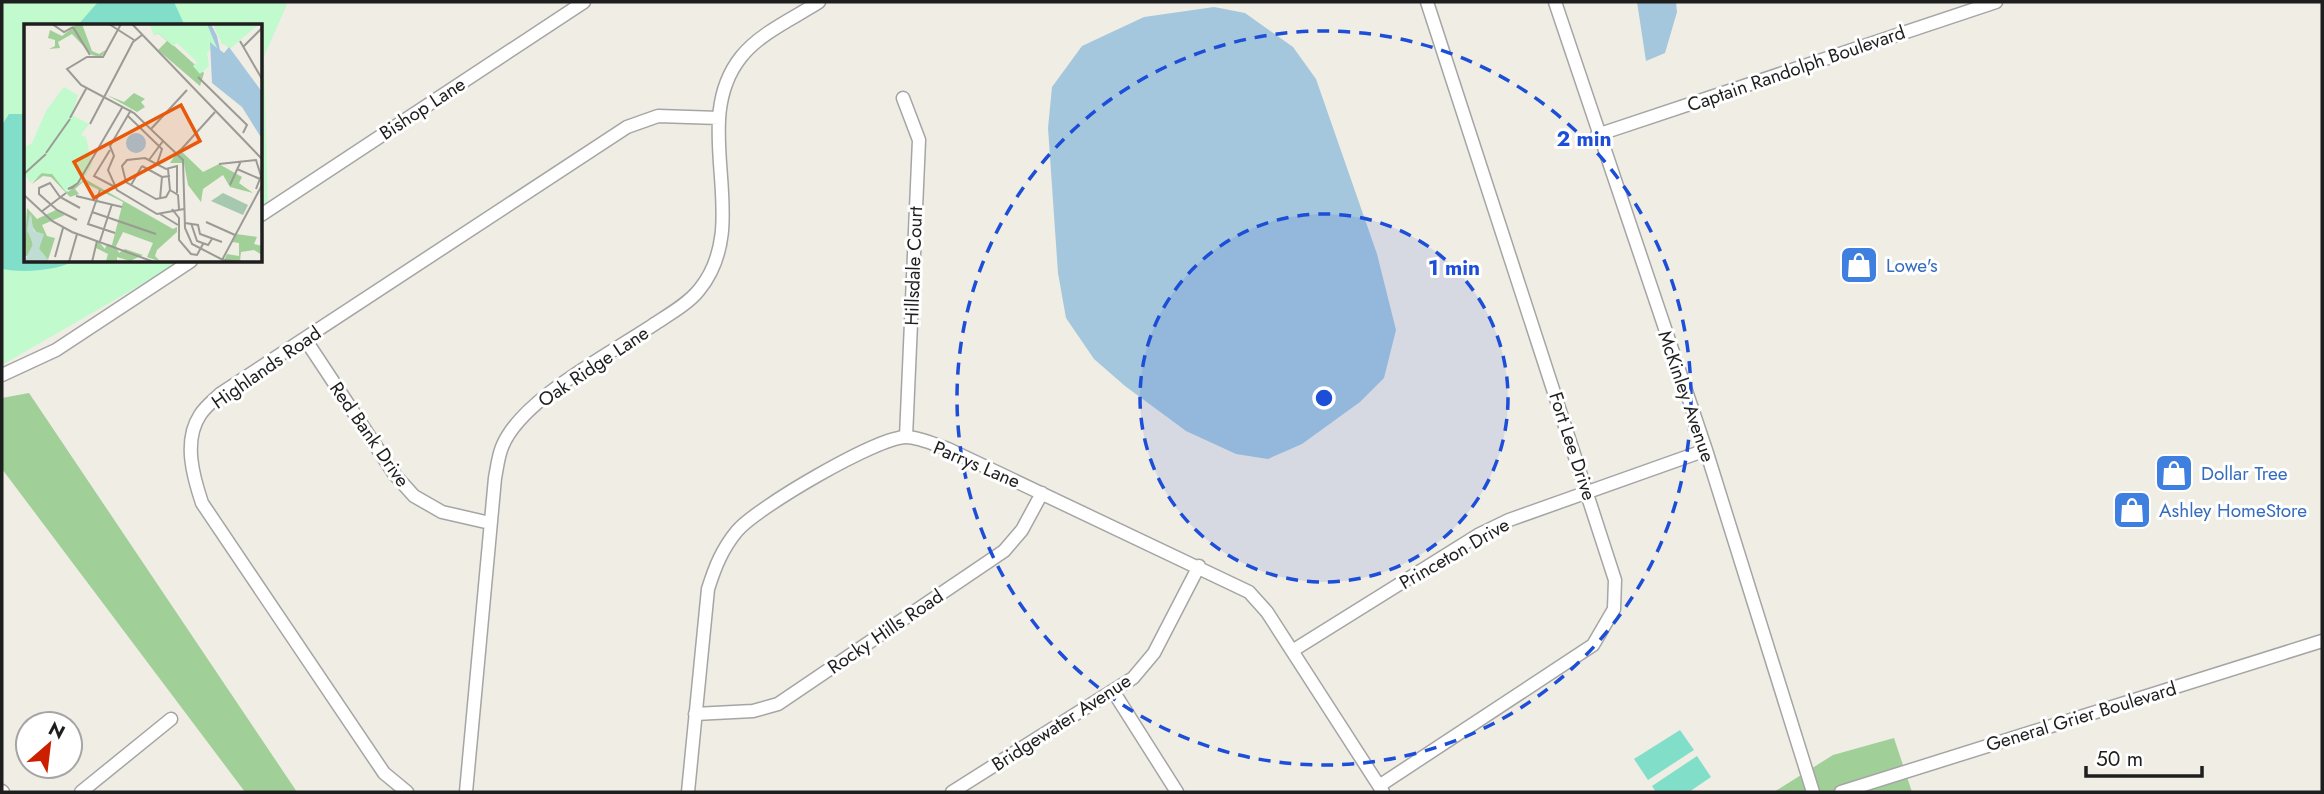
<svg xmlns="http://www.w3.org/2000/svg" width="2324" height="794" font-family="Jost,sans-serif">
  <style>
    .forest { fill: #a0cf98 }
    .park { fill: #c0facd }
    .pitch { fill: #81dfc9 }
    .water { fill: #a4c7dd }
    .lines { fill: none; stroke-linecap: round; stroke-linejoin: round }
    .street-casing { stroke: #a5a5a5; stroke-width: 15 }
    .street { stroke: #fff; stroke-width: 12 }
    .ring { fill: none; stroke: #1d4ed8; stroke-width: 3.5; stroke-dasharray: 12 9 }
    .labels { text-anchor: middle; stroke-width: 6; stroke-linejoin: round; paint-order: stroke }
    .street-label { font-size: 19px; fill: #1e1e1e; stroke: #fff }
    .shop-label { font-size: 19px; fill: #366cbe; stroke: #fff; text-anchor: start }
    .inset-road { fill: none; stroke: #9b9a95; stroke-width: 2 }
    .view { fill: #e8590c; fill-opacity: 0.15; stroke: #e8590c; stroke-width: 3.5 }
    .inset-edge { fill: none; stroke: #1e1e1e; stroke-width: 3.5 }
    .centre { fill: #1d4ed8; stroke: #fff; stroke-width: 3.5 }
    .ring-label { font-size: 21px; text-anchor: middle; font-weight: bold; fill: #1d4ed8; stroke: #fff; stroke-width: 6; stroke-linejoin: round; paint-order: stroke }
  </style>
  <rect width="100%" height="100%" fill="#efede4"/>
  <path class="forest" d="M29,393L297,792H245L2,469V398Z
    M1894,738L1912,792H1774L1833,755Z"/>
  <path class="park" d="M2,2H288L264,56L268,211L261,215V26H26V261H182L2,365Z"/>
  <path class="pitch" d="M98,2H174L185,26H77Z
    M9,114H26V261H74C55,271 23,273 2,269V125Z
    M1680,730L1694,750L1648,780L1634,759Z
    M1697,756L1711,777L1689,792H1656L1652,786Z"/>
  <path class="water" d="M1637,2H1676L1677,12L1665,53L1646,61Z
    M1214,7L1245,13L1293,47L1316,79L1377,254L1396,330L1384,378L1360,402L1302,444L1268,459L1236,454L1186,431L1125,386L1094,359L1066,318L1058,273L1048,128L1052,87L1082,46L1144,17Z"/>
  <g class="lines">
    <defs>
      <path id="street" d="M1555,2L1706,450L1813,792
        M903,98L919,140L906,437
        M1597,135L1996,2
        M261,215L584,2
        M305,339L395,475L414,496L442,512L490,523
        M2,375L56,350L191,261
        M1292,651L1478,535L1509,520L1706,450
        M1113,691L1177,792
        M695,714L753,711L778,704L1004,551L1022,530L1042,493
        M1379,786L1593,645L1614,609L1615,580L1427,2
        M2,791L3,792
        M81,792L171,719
        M407,792L384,773L202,503C193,476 183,441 200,415C205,407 214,400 220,394L627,127L658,116L719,118
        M466,792L495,478C497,468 498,457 502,447C521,399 610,354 653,325C668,315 688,304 699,290C755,222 687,125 741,57C760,33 794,18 819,2
        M688,792L708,589C715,567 722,549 737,531C756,508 877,437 906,437C919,437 936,445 948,449L1249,592L1267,612L1383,792
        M952,792L1133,678L1154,653L1199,566
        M1841,792L2322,641"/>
    </defs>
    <use href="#street" class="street-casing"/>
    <use href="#street" class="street"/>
  </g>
  <circle cx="1324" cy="398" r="184" fill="#1d4ed8" fill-opacity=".12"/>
  <g class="ring">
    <circle cx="1324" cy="398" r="184"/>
    <circle cx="1324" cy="398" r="367"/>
  </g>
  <defs>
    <symbol id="shop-square" viewBox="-11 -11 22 22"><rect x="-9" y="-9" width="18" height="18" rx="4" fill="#3f7fe0" stroke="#fff"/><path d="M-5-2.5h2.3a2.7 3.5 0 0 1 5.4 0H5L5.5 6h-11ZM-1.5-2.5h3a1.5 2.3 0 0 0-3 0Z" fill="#fff"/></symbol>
  </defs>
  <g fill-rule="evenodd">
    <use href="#shop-square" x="1837" y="243" width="44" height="44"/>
    <use href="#shop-square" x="2152" y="451" width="44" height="44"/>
    <use href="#shop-square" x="2110" y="488" width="44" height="44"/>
  </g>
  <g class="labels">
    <g class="street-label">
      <text transform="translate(1796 68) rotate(-19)" y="7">Captain Randolph Boulevard</text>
      <text transform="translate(422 108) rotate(-33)" y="7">Bishop Lane</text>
      <text transform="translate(913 266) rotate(-88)" y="7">Hillsdale Court</text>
      <text transform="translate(593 366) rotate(-34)" y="7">Oak Ridge Lane</text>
      <text transform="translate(266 367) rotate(-35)" y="7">Highlands Road</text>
      <text transform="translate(1687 396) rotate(71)" y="7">McKinley Avenue</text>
      <text transform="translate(370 434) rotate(55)" y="7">Red Bank Drive</text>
      <text transform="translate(1573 446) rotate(72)" y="7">Fort Lee Drive</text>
      <text transform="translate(977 464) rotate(23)" y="7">Parrys Lane</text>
      <text transform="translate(1454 553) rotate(-30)" y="7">Princeton Drive</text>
      <text transform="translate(885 631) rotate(-34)" y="7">Rocky Hills Road</text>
      <text transform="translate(2081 716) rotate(-17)" y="7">General Grier Boulevard</text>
      <text transform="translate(1061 722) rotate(-33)" y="7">Bridgewater Avenue</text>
    </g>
    <g class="shop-label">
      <text x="1886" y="272">Lowe's</text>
      <text x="2201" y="480">Dollar Tree</text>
      <text x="2159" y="517">Ashley HomeStore</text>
    </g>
  </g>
  <g transform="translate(24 24)">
    <rect width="238" height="238" fill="#efede4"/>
    <path d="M53,0H58L68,27L75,30L82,26L77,33L68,31L48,10L34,18L36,24L25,25L31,22V16L24,14L26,6L38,12ZM126,0L180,49L176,62L134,26L143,17L134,9L131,11ZM110,69L121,75L117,78L121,83L113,88L83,71L100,78ZM155,125L179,148L195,140L218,153L215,159L229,169L206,163L199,151L179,165L177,178L164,161L160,139H146ZM17,149L31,150L44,168L61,155L149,205L153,203V208L133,226L131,232L137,238L123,233L129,219L99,208L92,222L95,229L101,225L119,231L106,237L93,233V238H74L82,237L84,230L72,224L74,217L81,225L83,220L88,221L99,178L59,158L51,165L55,170L46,173L27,153L19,152L8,160ZM3,184L13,195L32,186L41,191L18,201L23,212L31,214L24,236L15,225L16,214L8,202L7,190V213L9,221L5,232H0ZM212,210L233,213L230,220L238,222V231L230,226L217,228L216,238H199L203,230L215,232V219L208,218Z" fill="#a0cf98"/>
    <path d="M6,189L10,207L20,210L15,225L26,238H0L9,220L3,206Z" fill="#c0ddd4"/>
    <path d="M199,169L224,181L219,191L187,177Z" fill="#a5c8af"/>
    <path d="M126,0H184L193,25L188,23L183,29L185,42L176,50L169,42L173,38L153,19L149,22L134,9L130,12ZM189,0H235L207,24L198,20ZM40,63L54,71L48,91L65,100L57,111L62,113L68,141L59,156L42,168L28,150L18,149L7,159L0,150V124L8,119L22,87Z" fill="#c0facd"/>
    <path d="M183,0H187L193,12L196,26L200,29L205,23L238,68V115L218,83L188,59L186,18L193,24ZM102 119a10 10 0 1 1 20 0a10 10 0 1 1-20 0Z" fill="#a4c7dd"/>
    <path class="inset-road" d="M28,0L40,8L49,3M85,0L110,16M97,0L79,33H63L43,45L57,61L110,89L159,136L161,204L168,220L199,236L220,238M108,0L238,135M49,3L66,31M216,17L238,55M220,22L238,4M174,53L223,101L219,109M107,86L86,122L90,132L84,146L93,166L133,190L160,185M104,92L138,125L133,140M46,94L63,63M66,100L109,18L118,11M127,105L163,66M86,126L70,152L91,163M22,129L46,95M153,130L191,88M125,136L139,117M195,140L232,136L237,152L232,165M118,142L138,153L146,152M144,145L146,166M213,145L236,155M0,150L22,130M54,159L99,82M54,159L48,164L44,165L48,163ZM107,161L118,142M206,161L217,137M76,166L64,200L91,209M146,166L142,173L132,175L102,158L98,142L103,136L121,134L142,145L153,142V169M146,166L154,171L155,185M0,171L28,197L48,208L130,238M52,172L98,183M136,175L138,153M148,185L155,194V216L167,230L173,231L179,220M17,188L42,169M68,188L132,210M136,190L154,201M53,196L33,186L15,170V164L26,159L36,173L56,184M182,198L211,211M161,199L174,201L176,210L198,218M167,199L173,217L184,221L188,215M76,217L88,180M31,233L39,204M45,238L53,210M68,238L73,217M197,238L238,161"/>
    <path class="view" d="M157,81L176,117L70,174L50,138Z"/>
    <rect width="238" height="238" class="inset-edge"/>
  </g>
  <circle cx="1324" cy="398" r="10" class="centre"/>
  <g class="ring-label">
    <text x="1584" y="146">2 min</text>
    <text x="1454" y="275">1 min</text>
  </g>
  <rect width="2324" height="794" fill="none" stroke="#1e1e1e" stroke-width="7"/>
  <g transform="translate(49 745) rotate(28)"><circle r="33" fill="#ffffff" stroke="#a5a5a5" stroke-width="2"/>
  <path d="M0-5L12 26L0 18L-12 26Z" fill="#cc1f00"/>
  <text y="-10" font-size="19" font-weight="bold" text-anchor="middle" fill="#1e1e1e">N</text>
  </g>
  <path d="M2086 766v10h116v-10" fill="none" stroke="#1e1e1e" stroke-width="3.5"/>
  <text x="2096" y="766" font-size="21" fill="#1e1e1e" stroke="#ffffff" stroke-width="5" paint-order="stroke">50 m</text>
</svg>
